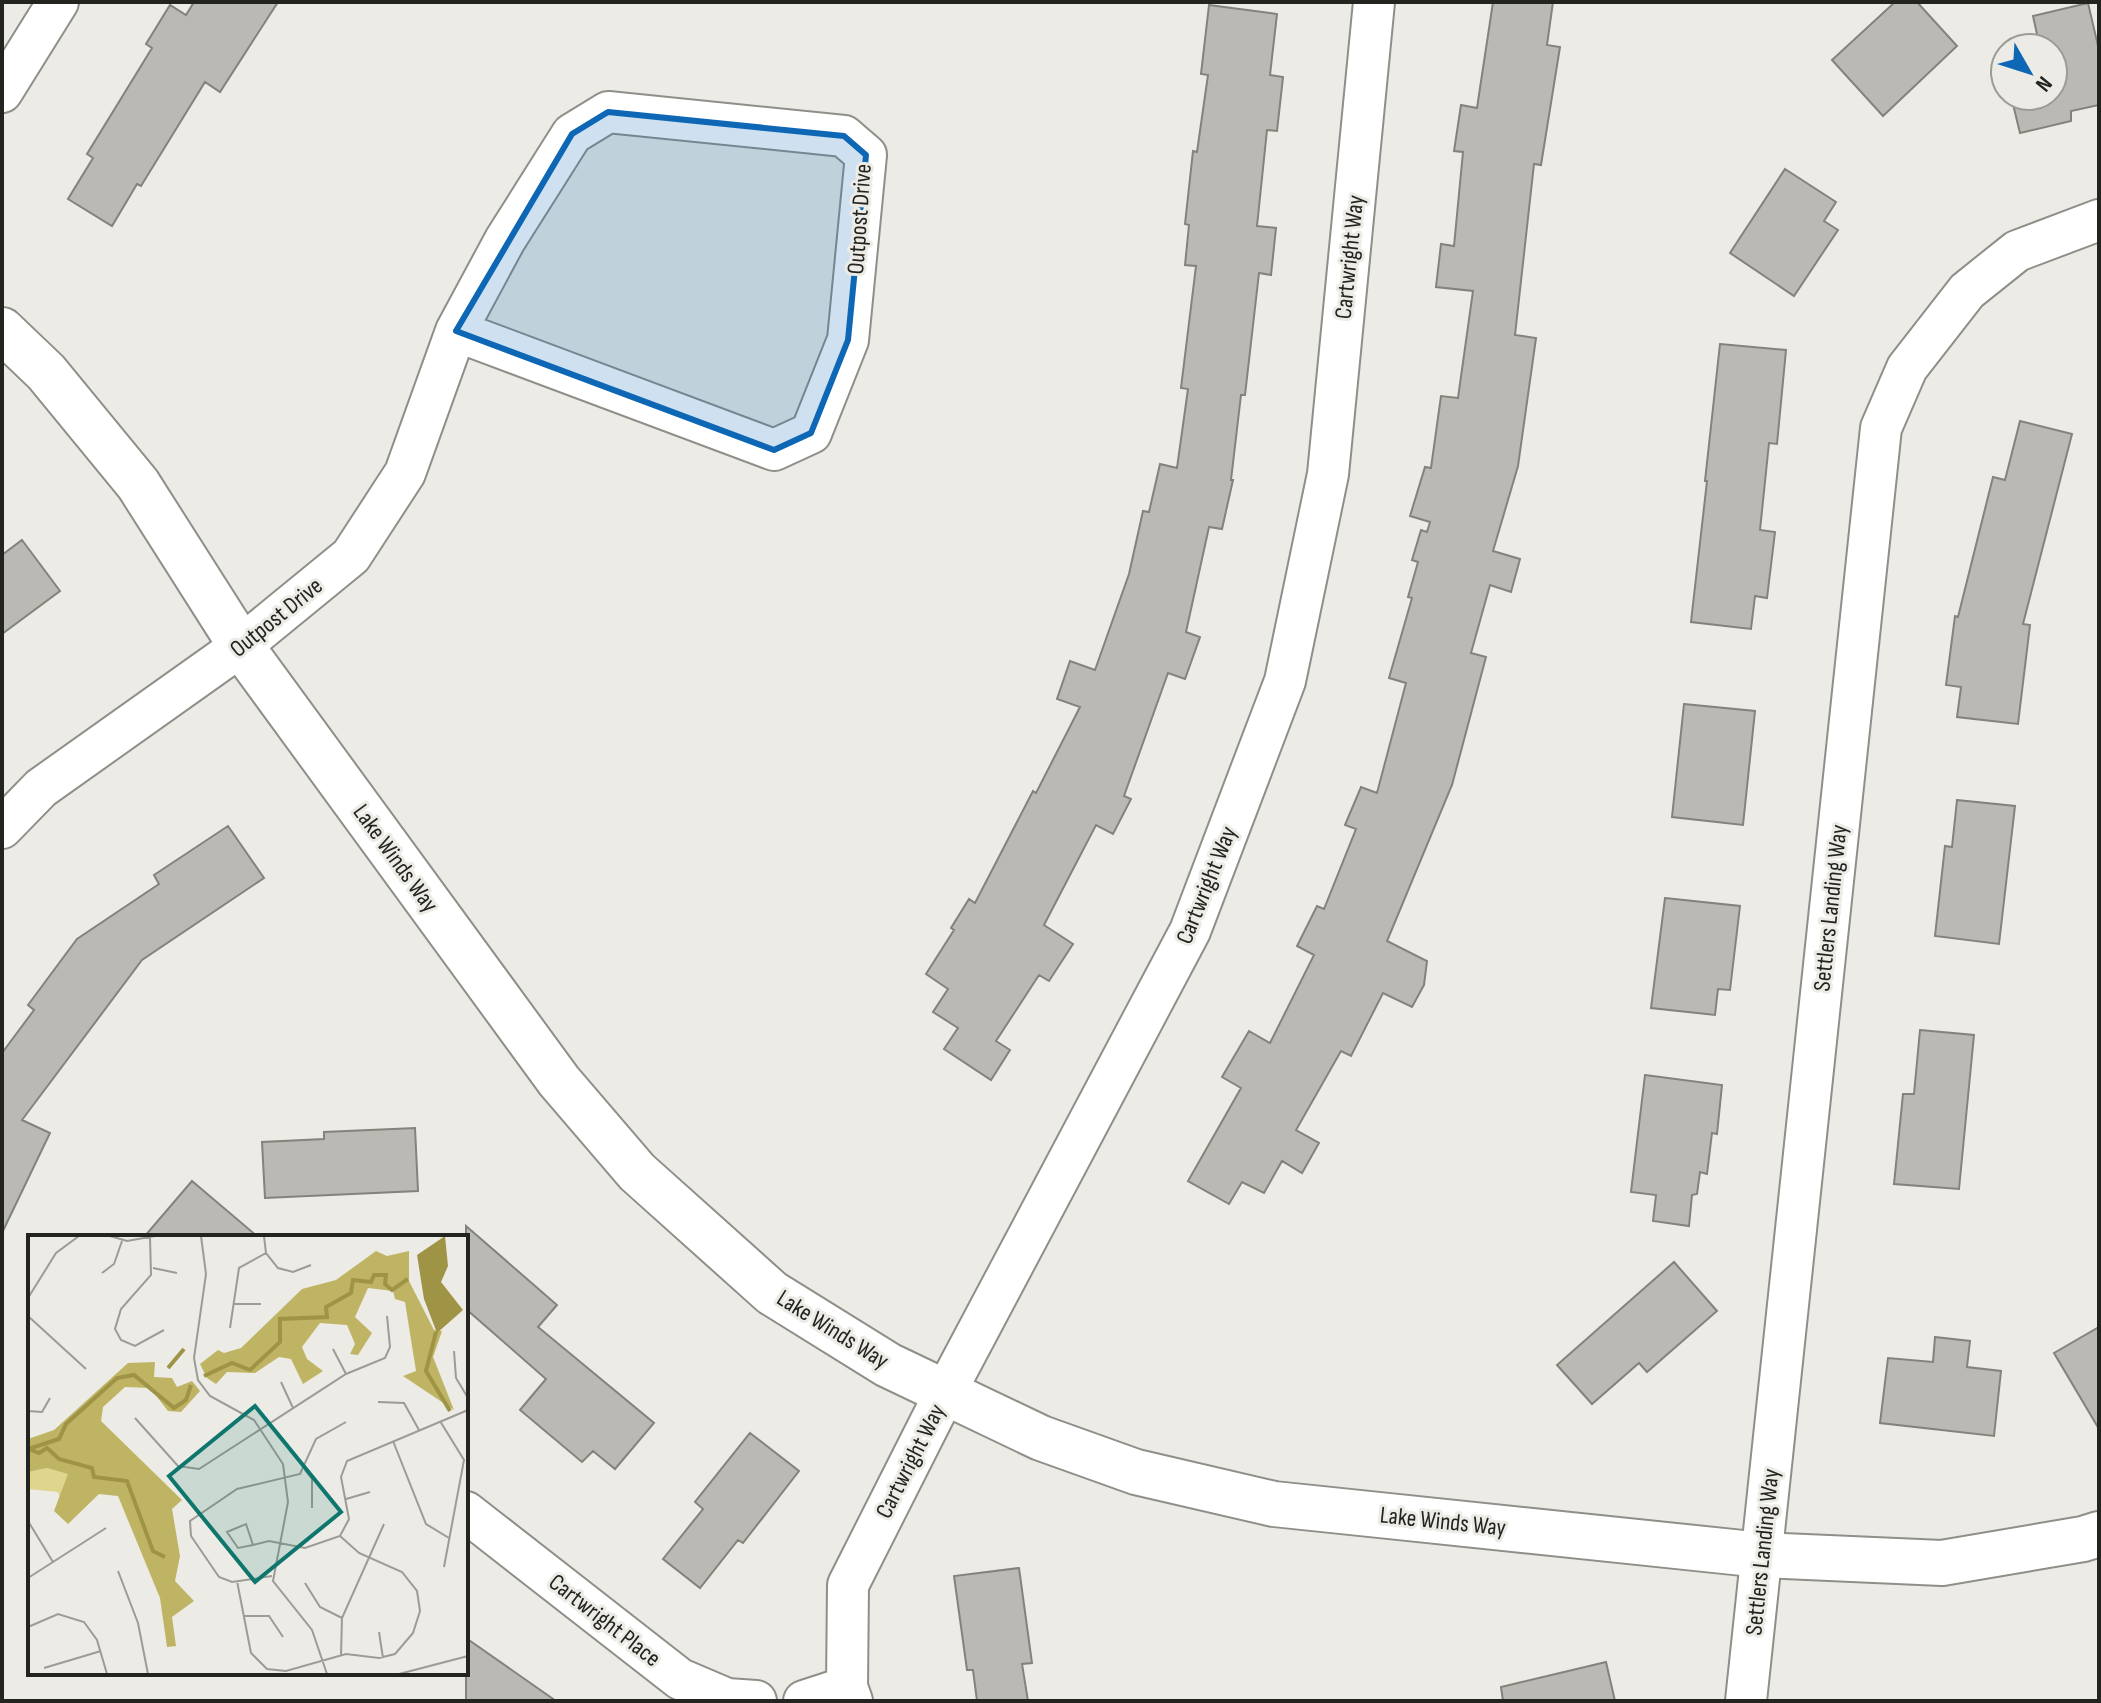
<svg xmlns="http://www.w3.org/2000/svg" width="2101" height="1703" font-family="'Sofia Sans Condensed',sans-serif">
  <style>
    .building { fill: #bab9b3; stroke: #83837d; stroke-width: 2 }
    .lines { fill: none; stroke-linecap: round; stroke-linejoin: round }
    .minor-casing { stroke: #8f8e88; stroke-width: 44 }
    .tertiary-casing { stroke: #8f8e88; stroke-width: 48 }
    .minor { stroke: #fff; stroke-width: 40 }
    .tertiary { stroke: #fff; stroke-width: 44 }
    .marked { fill: #0e67b5; fill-opacity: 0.2; stroke: #0e67b5; stroke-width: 6; stroke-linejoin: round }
    .labels { text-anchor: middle; stroke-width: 6; stroke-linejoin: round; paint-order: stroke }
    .street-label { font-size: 24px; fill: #232320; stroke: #ecebe5 }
    .inset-river { fill: none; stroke: #9f9445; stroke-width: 4 }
    .inset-road { fill: none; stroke: #9c9b96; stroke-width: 2 }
    .view { fill: #0f766e; fill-opacity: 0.15; stroke: #0f766e; stroke-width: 4 }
    .inset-edge { fill: none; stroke: #232320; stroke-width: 4 }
  </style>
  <rect width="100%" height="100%" fill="#ecebe5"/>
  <path class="building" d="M194,2H278L220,92L205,82L141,186L137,184L112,226L68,199L93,158L87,154L152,48L146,44L170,5L186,15Z
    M1493,2H1553L1547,45L1560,47L1541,165L1534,164L1515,335L1536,338L1518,466L1493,551L1520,559L1511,592L1490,585L1471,653L1486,657L1452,785L1387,941L1427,961L1424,985L1412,1007L1383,993L1351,1056L1341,1051L1296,1130L1319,1143L1302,1173L1282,1161L1264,1193L1242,1182L1229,1204L1188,1181L1241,1088L1222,1077L1249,1031L1270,1043L1314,955L1297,946L1317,906L1324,909L1356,829L1345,825L1361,787L1377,793L1406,683L1389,678L1412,598L1408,597L1418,562L1412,560L1421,530L1427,532L1430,522L1410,516L1425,467L1431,468L1441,396L1458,398L1473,291L1436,287L1441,244L1454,246L1463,152L1454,151L1461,105L1477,108Z
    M1895,2H1917L1957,46L1883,116L1832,60Z
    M2088,3L2099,50V105L2071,111V121L2020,133L2011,96H2053V48H2040L2033,16Z
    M1209,5L1277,14L1270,75L1283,77L1277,131L1267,130L1257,226L1276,228L1271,275L1259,273L1245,395H1241L1231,480H1233L1222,529L1209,527L1186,632L1200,637L1185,679L1168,673L1124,796L1131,799L1113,834L1096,825L1044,925L1073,944L1049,981L1039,975L996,1041L1010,1050L991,1080L944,1049L958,1028L933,1012L948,989L926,974L954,930L951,928L969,899L975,903L1033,791L1036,793L1080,707L1057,699L1070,661L1095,670L1129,574L1143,511L1149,512L1160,464L1177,468L1188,389L1181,388L1196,266L1185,265L1189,225L1185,224L1193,151L1197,152L1208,75L1201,74Z
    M1785,169L1836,202L1824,221L1838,230L1794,296L1730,253Z
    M1720,344L1786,350L1777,444L1769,443L1760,530L1775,532L1767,598L1755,596L1751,629L1691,622L1707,481H1705Z
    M2020,421L2072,434L2023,624L2030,625L2018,724L1957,717L1961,687L1946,685L1955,616L1958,617L1993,477L2005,480Z
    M22,540L60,591L2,634V555Z
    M1684,704L1755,711L1743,825L1672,817Z
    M1957,800L2015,806L1999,944L1935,936L1945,846L1952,847Z
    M228,826L264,878L142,960L22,1120L50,1133L2,1233V1053L34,1010L28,1005L77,939L159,884L154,875Z
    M1665,898L1740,906L1730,990L1718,989L1715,1015L1651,1008Z
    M1920,1030L1974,1035L1959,1189L1894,1184L1903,1094H1914Z
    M1645,1075L1722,1085L1717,1134L1712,1133L1707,1174L1700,1172L1697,1194L1692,1195L1689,1226L1653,1221L1656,1195L1631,1192Z
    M415,1128L418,1191L265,1198L262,1142L324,1139V1132Z
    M192,1181L258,1237H144Z
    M466,1226L557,1305L538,1327L654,1423L615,1469L593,1451L582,1462L520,1410L546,1379L466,1309Z
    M1674,1262L1717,1311L1647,1372L1639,1363L1592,1404L1557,1365Z
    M2099,1327V1429L2054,1353Z
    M1935,1337L1970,1341L1967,1367L2001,1371L1994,1436L1880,1423L1888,1358L1933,1362Z
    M750,1433L799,1471L743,1543L738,1540L700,1588L663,1559L703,1509L695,1502Z
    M1019,1568L1032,1663L1022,1664L1028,1701H977L973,1670H967L954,1576Z
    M466,1638L556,1701H466Z
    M1606,1662L1615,1701H1503L1501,1687Z"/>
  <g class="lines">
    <defs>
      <path id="minor" d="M2,92L58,2
        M2,828L41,788L241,646L351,556L405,473L456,331L505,240L572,134L608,112L844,136L866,155L848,340L811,433L774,450L456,331
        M466,1512L680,1679L727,1699L756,1701
        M804,1701L847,1687
        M852,1701L847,1687L848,1585L945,1393L1190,931L1285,681L1328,474L1374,2
        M1746,1701L1881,428L1907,368L1967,291L2017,251L2099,220"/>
      <path id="tertiary" d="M2,330L46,372L138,484L241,646L559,1081L637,1172L772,1293L888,1365L1041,1438L1136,1472L1274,1504L1762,1555L1942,1563L2083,1539L2099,1534"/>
    </defs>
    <use href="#minor" class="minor-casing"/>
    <use href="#tertiary" class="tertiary-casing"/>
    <use href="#minor" class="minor"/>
    <use href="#tertiary" class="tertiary"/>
  </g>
  <path class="marked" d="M608,112L844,136L866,155L848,340L811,433L774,450L456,331L572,134Z"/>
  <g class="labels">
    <g class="street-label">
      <text transform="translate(859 219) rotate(-86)" y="8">Outpost Drive</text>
      <text transform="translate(1349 257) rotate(-84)" y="8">Cartwright Way</text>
      <text transform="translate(276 617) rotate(-39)" y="8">Outpost Drive</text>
      <text transform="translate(396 858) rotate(54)" y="8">Lake Winds Way</text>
      <text transform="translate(1206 885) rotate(-68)" y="8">Cartwright Way</text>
      <text transform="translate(1830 908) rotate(-84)" y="8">Settlers Landing Way</text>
      <text transform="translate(833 1329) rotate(32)" y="8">Lake Winds Way</text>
      <text transform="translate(910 1461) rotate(-63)" y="8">Cartwright Way</text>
      <text transform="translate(1443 1521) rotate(6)" y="8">Lake Winds Way</text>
      <text transform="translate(1762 1552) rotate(-84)" y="8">Settlers Landing Way</text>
      <text transform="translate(605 1620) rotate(38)" y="8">Cartwright Place</text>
    </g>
  </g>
  <g transform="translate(28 1235)">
    <rect width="440" height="440" fill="#ecebe5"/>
    <path d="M19,233L41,239L33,266L30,257L0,254V237Z" fill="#dfd58c"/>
    <path d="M348,16L359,21L381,16V46L406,95L414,96L405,122L426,175L375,141L388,136L377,67L367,64L365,56L340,53L327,82L344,98L330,120L322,119L327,109L319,90L292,88L274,112L279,124L295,136L275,149L263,124L251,122L227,138L199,137L188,149L179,143L172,129L190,115L196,118L213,113L274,54L308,45ZM127,127L126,142L144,143L149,152L164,146L172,156L153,177L140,176L122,153L97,152L75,172L73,186L154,265L144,274L152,321L147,346L166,366L144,382L148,411L139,412L132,363L90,261L71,259L40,289L26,276L40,239L19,233L0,237V204L26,195L100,128Z" fill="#bfb464"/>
    <path d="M417,1L420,31L413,47L435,75L409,98L396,64L389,20Z" fill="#9f9445"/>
    <path class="inset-river" d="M408,97L398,136L422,176M140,133L156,114M176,141L204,128L222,135L252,107V84L299,82L298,72L323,58L325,45L343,47L346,40H358L357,49L364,55L380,44M0,214L31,204L38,189L89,143L106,140L146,173L158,165L163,150M1,214L11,218L19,213L31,224L64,233L66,242L99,246L125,316L137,322"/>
    <path class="inset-road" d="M82,1L99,6L127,1M173,1L178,39L166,123L170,145L182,161L226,185L255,229L260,267L245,346L284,395L299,439M236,1L238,18L250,33L265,37L283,30M122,2L123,40L93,74L87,94L93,105L107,111L136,95M125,33L149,38M74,38L86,29L94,6M0,63L28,18L51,1M205,69H233M0,81L58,134M202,93L211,33L238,18M305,114L318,139M426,116L428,143L440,163M253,147L265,173M350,167L376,168L391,195M0,176L14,177L22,163M107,183L150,231L171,234L318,139L357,123L362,112L359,81M412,186L436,225L416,332M365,206L398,289L421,303M277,235L284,244V273M318,264L342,257M0,286L25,327M225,310L218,289L199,297L210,313L225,310L241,306L277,313L312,301L321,284L313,242L319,226L440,175M90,336L110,388L120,439M244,341L204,347L191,342L163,301L162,286L209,254L272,239L288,204L318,187M0,343L78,293M209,346L223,418L239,434L258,436L318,419L351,423L367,419L385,398L392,376L389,356L374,337L331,318L312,301M277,348L292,372L314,383M215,381H241L255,402M0,392L30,379L56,387L69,405L79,439M351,397L355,423M313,420L314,383L356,289M16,433L73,416M371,439L440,421"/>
    <path class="view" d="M227,171L313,277L227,347L141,241Z"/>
    <rect width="440" height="440" class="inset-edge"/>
  </g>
  <rect width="2101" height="1703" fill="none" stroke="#232320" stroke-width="8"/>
  <g transform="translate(2029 72) rotate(129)"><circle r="38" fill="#ecebe5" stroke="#9c9b96" stroke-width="2"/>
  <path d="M0-6L14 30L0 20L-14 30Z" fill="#0e67b5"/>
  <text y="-12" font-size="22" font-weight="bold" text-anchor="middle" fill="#232320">N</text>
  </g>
</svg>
